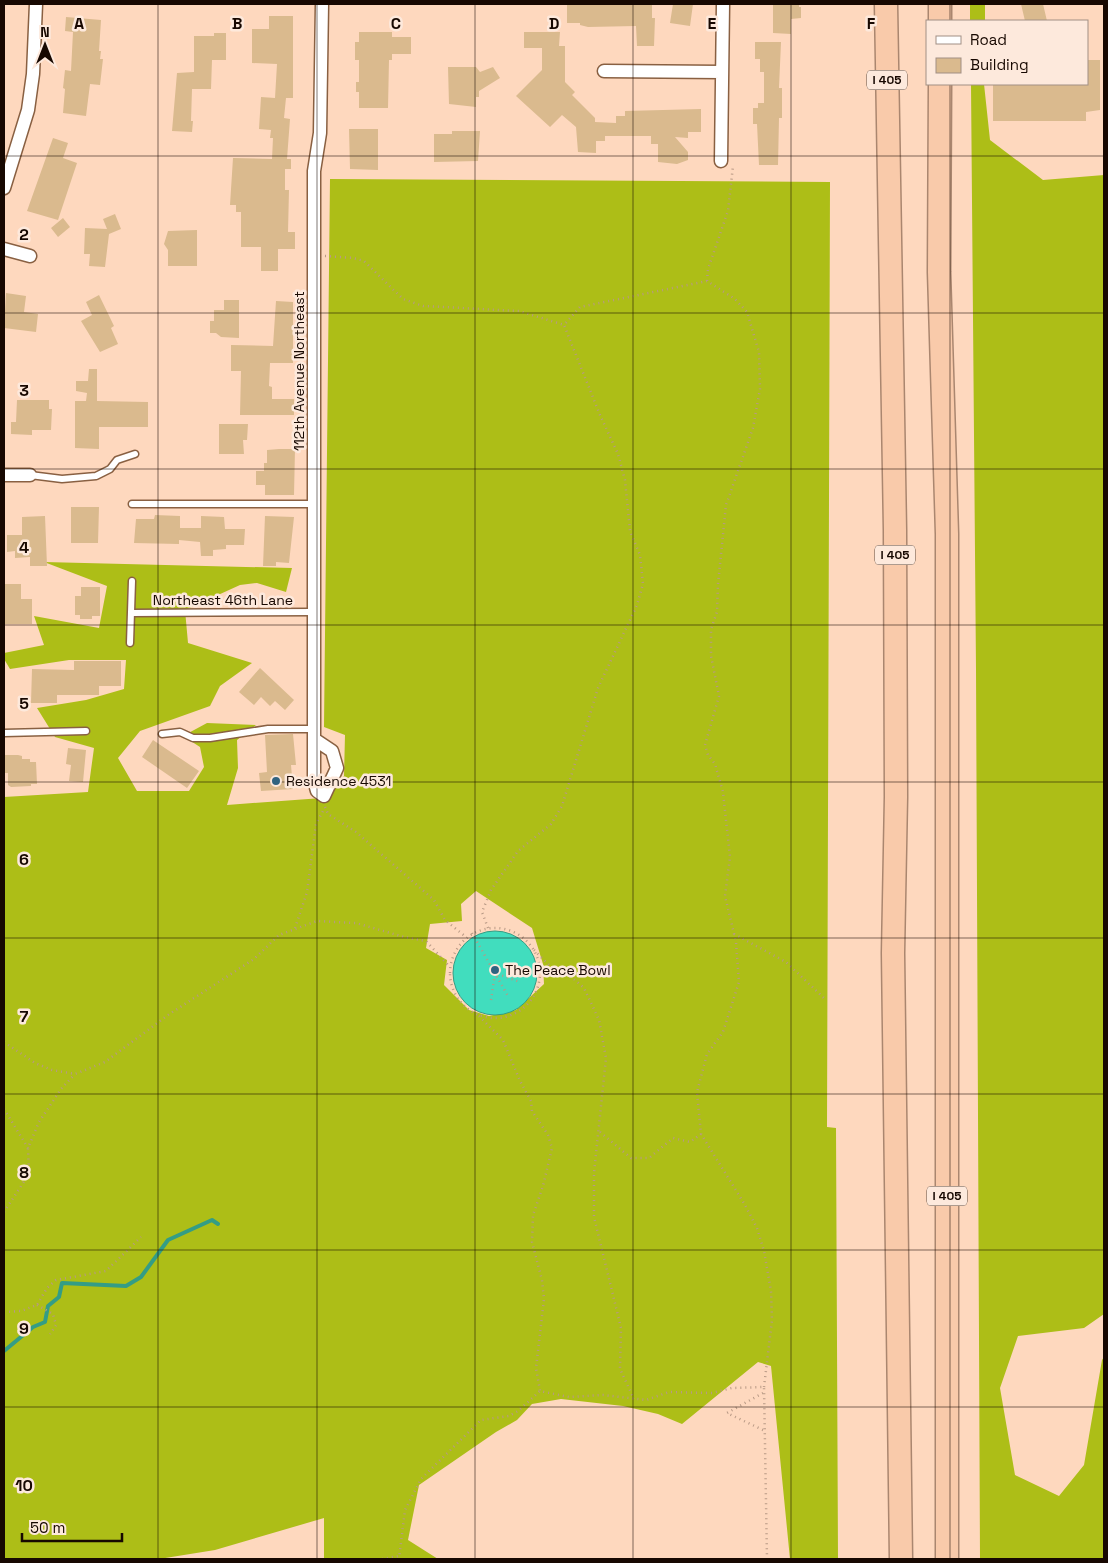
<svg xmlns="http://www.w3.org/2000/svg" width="1108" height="1563" font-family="'Space Grotesk',sans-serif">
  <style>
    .forest { fill: #adbe17; fill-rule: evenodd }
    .water { fill: #41ddbe; stroke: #349d85 }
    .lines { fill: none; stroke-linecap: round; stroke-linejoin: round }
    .stream { stroke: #349d85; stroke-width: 4 }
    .building { fill: #daba8e }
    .service-casing { stroke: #896042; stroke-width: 9 }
    .minor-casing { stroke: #896042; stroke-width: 15 }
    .motorway-casing { stroke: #aa866f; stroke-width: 25 }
    .path { stroke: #b89985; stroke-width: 2.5; stroke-dasharray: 1 4; stroke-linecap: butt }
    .service { stroke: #fff; stroke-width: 6 }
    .minor { stroke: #fff; stroke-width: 12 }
    .motorway { stroke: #f9caaa; stroke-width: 22 }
    .grid { fill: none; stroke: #170801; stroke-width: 1; stroke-opacity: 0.55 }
    .poi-dot { fill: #306380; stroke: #fde9dc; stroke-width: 2 }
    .labels { text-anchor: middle; stroke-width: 5; stroke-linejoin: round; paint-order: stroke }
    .shield { fill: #fde9dc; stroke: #5c4c43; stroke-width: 1 }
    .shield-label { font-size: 12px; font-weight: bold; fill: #170801 }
    .street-label { font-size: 14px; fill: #170801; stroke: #fde9dc }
    .poi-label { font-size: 14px; fill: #170801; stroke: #fde9dc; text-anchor: start }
    .grid-label { font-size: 16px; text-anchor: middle; font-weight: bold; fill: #170801; stroke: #fde9dc; stroke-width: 5; stroke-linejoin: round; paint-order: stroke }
  </style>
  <rect width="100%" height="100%" fill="#fed8be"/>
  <path class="forest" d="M970,4H985V21H970Z
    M971,84H984L990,140L1043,180L1104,175V1314L1084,1328L1018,1336L1000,1388L1015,1475L1059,1496L1084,1465L1102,1360L1104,1357V1559H980L976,669Z
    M330,179L830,182L827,1127L836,1128L838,1559H790L771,1366L758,1362L682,1424L658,1414L623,1406L561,1399L532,1404L517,1420L496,1432L419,1485L408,1540L438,1559H324V1518L215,1550L159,1559H4V797L88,792L94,748L55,737L37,708L86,700L124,689L126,660H69L10,669L4,659V653L44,645L34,616L99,628L107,586L44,562L292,568L286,592L257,583L240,585L185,610L188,643L252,663L220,686L210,706L140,731L118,758L137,791H189L204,767L200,747L183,736L207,723L256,725L237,740L238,768L227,805L322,798L344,776L345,735L324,727ZM476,891L532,928L543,964L544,984L516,1010L489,1016L469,1010L444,985L447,960L426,948L430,924L462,921L461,904Z"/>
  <path class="water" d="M453 973a42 42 0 1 1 84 0a42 42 0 1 1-84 0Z"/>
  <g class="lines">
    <path class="stream" d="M4,1351L33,1327L45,1322L48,1306L59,1297L62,1283L126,1286L141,1277L168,1240L212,1220L218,1224"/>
  </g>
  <path class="building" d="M567,4H652V18H655L654,46H637L636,26L588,27L580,25V23H567Z
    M673,4H693L690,26L670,23Z
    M773,4H799V7H801V18L791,19V34L773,33Z
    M1021,4H1043L1047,21H1025Z
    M269,16H293V98H286L284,118L290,119L287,159H291V169H285V190H289L288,232H295V249H278V271H261V247H241V212H236V205H230L233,158L272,159L273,138H270L271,130L259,129L261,97L275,98L277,64L252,63V29H269Z
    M66,17L101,20L99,51H101L100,59H103L100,85L90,84L86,116L63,113L65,89L63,88L65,70L71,71L73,32L65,31Z
    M359,32H392V37H411V54H392V60H389L388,108H359V92H356V82H359V60H355V42H359Z
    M524,32H560L559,46H565V82L575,92L572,95L595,118V122L616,123V116H625V111L701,109V132H688V138L675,137L688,152V160L677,164L658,162V144H651V136H605V141H596V153L578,152L576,127L562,115L550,127L516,96L542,70V48H524Z
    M214,33H226V60H212L211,89H192L191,121H193L192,132L172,131L177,73L194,72V36H214Z
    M755,42H781L779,88H782V118H779L778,165H759L757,124H753V108H758V103H764V72H760V59H755Z
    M1087,60H1100V110L1086,112V121H993V84H1087Z
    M448,67H476L480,72L493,67L500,78L479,91V97H476V107L449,104Z
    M349,129H378V170L350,169Z
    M452,131H480L478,161L434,162V134H452Z
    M53,138L68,143L63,158L77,163L58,220L27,211Z
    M115,214L121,229L109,234L105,267L89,266L90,254H84L85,228L107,229L103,219Z
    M63,218L70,227L58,237L51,228Z
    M197,230V266H168V250L164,244L168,231Z
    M6,293L26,296L24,312L38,314L36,332L4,328Z
    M99,295L114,326L111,328L118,344L100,352L81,321L92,315L86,302Z
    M224,300H239V338L221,337L216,333H210V321H214V310H224Z
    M276,301L293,302V363H270L269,386L272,387V399H294V415H240L241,371H231V345L273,346Z
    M89,369H97V401L148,402V427H99V449L75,448V401H86L87,393L76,391V381H88Z
    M17,400H49V409H52L51,430H32V435L11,434V422H16Z
    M219,424H248L247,440H243L244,454H219Z
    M279,449H295L294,495H265V485H256V471H264V463H267V450Z
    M71,507H99L98,543H71Z
    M155,515L180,516V528H201V516L224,517L225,529H245L244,545H226V549L213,550V556H201L200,542L179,540V544L134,543L136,519H154Z
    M45,516L47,566H30V557L15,558V551L7,552V535H22V517Z
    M265,516L294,517L289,563L276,562V566H263Z
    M4,584H21V599H32V624H4Z
    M81,587H100V616H92V619H80V615H75V596H81Z
    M74,661H121V686H99V695H57V703H31L32,669L74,670Z
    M260,668L294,700L285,710L275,701L270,706L261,697L254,705L239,692Z
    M293,734L296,765H291L293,789L261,791L259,773L267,772L265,735Z
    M153,740L199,771L187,788L142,757Z
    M68,748L86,750L83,782L69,781L71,765L66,764Z
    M4,755H18L22,756V759H30V762H36L37,784H31V786L11,787L8,785V773H4Z"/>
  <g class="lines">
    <defs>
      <path id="service" d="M30,475L62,479L96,476L110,469L117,460L135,454
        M132,504H315
        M131,613L315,612
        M130,643L132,581
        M4,733L86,731
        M162,734L180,732L193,738H210L268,729H314"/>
      <path id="minor" d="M604,71L722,72
        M721,161L723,4
        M4,188L28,110L33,74L36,4
        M4,249L30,256
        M4,475H30
        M314,739L332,751L337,768L324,796L317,791L314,780V171L320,133L322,4"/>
      <path id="motorway" d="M886,4L895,530L896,797L893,953L901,1559
        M940,4V21
        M940,84L939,272L947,534V1559"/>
    </defs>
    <use href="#service" class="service-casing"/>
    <use href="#minor" class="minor-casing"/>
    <use href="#motorway" class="motorway-casing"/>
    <path class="path" d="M325,256L353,258L364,261L403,299L423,306L519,311L564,325
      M707,281L708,269L728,211L733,166
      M325,807L328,814L356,832L434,900L445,920L466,937
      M450 973a45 45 0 1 1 90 0a45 45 0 1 1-90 0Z
      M295,928L307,892L316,824L324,809
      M488,928L482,912L491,890L518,851L551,824L562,806L598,688L637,605L643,584L640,555L630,531L625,480L618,454L600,415L564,325L580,307L707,281L735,299L747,312L759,352L760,389L753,428L726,505L718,584L717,612L711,629V656L719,696L705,745L708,755L715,764L723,792L730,857L725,896L736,942L739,982L723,1032L707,1054L697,1092L701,1134L745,1205L757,1228L764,1251L771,1291L772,1320L764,1387
      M472,933L508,996
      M734,934L786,962L826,1000
      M534,950L549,965L574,979L584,988L599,1020L606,1058L594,1173V1217L621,1328L620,1369L634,1399
      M491,1000L495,973L520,982
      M479,1016L503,1040L520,1081L531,1101L532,1111L548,1135L552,1148L543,1186L533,1215L532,1242L542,1280L544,1299L536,1368L540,1391
      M4,1042L35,1063L52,1070L75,1074L105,1062L168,1015L254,959L279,935L317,921L356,923L404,937L426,941L449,966
      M4,1109L28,1148
      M600,1132L631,1158H649L673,1138L690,1142L701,1134
      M4,1212L29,1174L28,1148L39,1122L61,1089L75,1074
      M37,1305L53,1314L56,1325L50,1334
      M4,1312L21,1311L37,1305L47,1288L56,1280L106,1271L141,1237
      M763,1393L727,1413L763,1430
      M382,1559L399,1556
      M399,1559L405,1510L421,1479L481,1420L509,1416L518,1411L540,1391L569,1397L603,1395L646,1400L669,1392L712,1393L732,1388L764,1387L767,1559"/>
    <use href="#service" class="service"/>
    <use href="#minor" class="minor"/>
    <use href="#motorway" class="motorway"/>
  </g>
  <path class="grid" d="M158,4V1559M317,4V1559M475,4V1559M633,4V1559M791,4V1559M950,4V21M950,84V1559M4,156H1104M4,313H1104M4,469H1104M4,625H1104M4,782H1104M4,938H1104M4,1094H1104M4,1250H1104M4,1407H1104"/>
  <g class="poi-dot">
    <circle cx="276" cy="781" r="5"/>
    <circle cx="495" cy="970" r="5"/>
  </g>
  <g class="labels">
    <g class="shield">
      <rect x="867" y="70.5" width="40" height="19" rx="4"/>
      <rect x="875" y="545.5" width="40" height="19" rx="4"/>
      <rect x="927" y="1186.5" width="40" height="19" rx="4"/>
    </g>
    <g class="shield-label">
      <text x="887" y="84">I 405</text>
      <text x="895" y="559">I 405</text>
      <text x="947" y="1200">I 405</text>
    </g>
    <g class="street-label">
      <text transform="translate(299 371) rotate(-90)" y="5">112th Avenue Northeast</text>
      <text x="223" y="605">Northeast 46th Lane</text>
    </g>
    <g class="poi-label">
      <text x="286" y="786">Residence 4531</text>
      <text x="505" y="975">The Peace Bowl</text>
    </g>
  </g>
  <g class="grid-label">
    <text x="79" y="29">A</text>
    <text x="237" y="29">B</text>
    <text x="396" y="29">C</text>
    <text x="554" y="29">D</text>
    <text x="712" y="29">E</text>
    <text x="871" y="29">F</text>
    <text x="24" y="240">2</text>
    <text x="24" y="396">3</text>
    <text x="24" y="553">4</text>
    <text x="24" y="709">5</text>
    <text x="24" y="865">6</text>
    <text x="24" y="1022">7</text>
    <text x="24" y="1178">8</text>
    <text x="24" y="1334">9</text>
    <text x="24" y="1491">10</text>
  </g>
  <rect width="1108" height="1563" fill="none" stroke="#170801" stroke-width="10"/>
  <rect x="926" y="20" width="162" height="65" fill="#fde9dc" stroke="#a18f84"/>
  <rect x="936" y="36" width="25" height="8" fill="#ffffff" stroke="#a18f84"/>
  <text x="970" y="45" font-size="15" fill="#170801">Road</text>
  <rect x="936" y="58" width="25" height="15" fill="#daba8e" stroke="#a18f84"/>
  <text x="970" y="70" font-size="15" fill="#170801">Building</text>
  <g transform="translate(45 45)" stroke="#fde9dc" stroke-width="4" paint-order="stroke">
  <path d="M0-4L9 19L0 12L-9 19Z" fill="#170801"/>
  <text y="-8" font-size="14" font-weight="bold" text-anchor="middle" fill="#170801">N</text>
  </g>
  <path d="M22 1533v8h100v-8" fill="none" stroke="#170801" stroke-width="2.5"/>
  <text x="30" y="1533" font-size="15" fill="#170801" stroke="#fde9dc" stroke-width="4" paint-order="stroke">50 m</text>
</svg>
